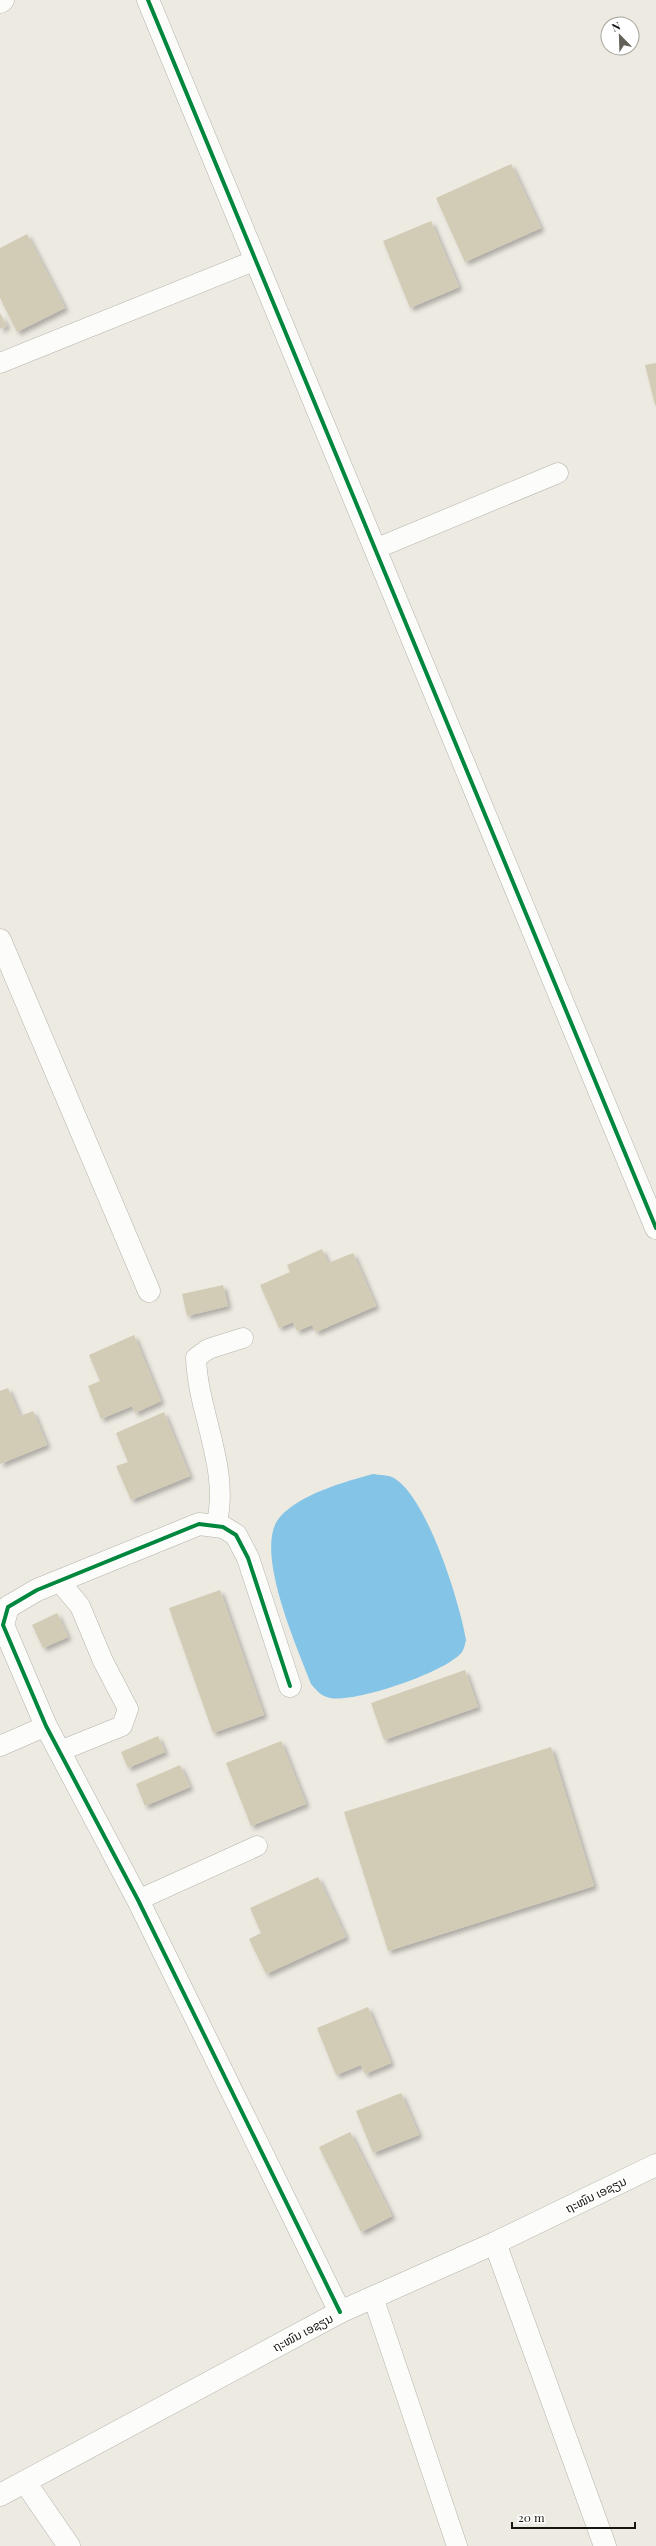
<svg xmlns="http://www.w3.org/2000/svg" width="656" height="2546" font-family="'Playfair Display','Noto Sans Lao',serif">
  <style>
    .water { fill: #84c4e6 }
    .building { fill: #d2ccb6; filter: url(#shadow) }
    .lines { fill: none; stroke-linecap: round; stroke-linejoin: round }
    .service-casing { stroke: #b4b2ab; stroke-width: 21 }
    .minor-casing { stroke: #b4b2ab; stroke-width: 23 }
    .tertiary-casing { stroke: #b4b2ab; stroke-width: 23 }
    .secondary-casing { stroke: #b4b2ab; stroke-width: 23 }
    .service { stroke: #fcfcfa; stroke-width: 20 }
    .minor { stroke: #fcfcfa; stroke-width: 22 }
    .tertiary { stroke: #fcfcfa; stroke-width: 22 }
    .secondary { stroke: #fcfcfa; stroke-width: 22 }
    .cycleway-casing { stroke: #fff; stroke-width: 6 }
    .cycleway { stroke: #00873e; stroke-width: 4 }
    .labels { text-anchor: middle; stroke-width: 3; stroke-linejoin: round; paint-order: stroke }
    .street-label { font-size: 12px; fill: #181610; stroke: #fff }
  </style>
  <defs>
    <filter id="shadow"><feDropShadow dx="3.5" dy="3.5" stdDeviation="2" flood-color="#0004"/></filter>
  </defs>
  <rect width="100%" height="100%" fill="#edeae1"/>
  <path class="water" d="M373,1474C379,1475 389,1475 394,1478C427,1497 460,1603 466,1640C465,1644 464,1649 462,1652C447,1672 355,1703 330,1698C321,1696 317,1691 311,1684C298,1649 252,1548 280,1517C300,1494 344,1482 373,1474Z"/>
  <path class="building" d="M511,164L541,228L465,262L436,198Z
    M431,221L459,287L410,308L383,241Z
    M27,234L65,308L17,332L0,298V248Z
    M0,313L7,326L0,329Z
    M656,363V405H655L645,365Z
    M322,1249L328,1263L353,1253L376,1306L316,1332L312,1325L297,1331L293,1322L279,1328L260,1285L290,1272L287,1265Z
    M223,1285L228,1306L187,1316L182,1294Z
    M134,1335L161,1401L135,1413L132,1406L101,1419L88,1386L100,1381L89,1355Z
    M8,1388L20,1416L33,1411L47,1445L0,1464V1391Z
    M164,1412L190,1476L131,1500L116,1466L128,1462L116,1433Z
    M220,1590L264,1715L213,1733L169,1608Z
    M57,1613L68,1637L43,1648L32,1625Z
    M465,1670L478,1707L384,1740L371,1703Z
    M158,1736L165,1752L128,1768L121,1752Z
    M281,1741L306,1804L251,1826L226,1763Z
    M551,1747L594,1886L388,1951L344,1812Z
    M180,1765L190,1787L145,1806L136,1784Z
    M318,1877L346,1937L266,1974L249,1939L261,1933L250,1908Z
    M368,2007L391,2063L365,2074L361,2065L336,2075L317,2028Z
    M401,2093L419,2135L373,2153L356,2111Z
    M350,2132L392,2216L361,2232L319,2147Z"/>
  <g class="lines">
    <defs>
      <path id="service" d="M0,363L256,260
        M375,549L558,473
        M216,1526C231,1470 198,1414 196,1358L208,1349L243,1338
        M59,1581L80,1606L103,1661L128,1709L122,1726L60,1751
        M0,1746L46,1726
        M138,1900L257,1846
        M373,2297L457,2546"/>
      <path id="minor" d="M148,0L656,1228
        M0,940L149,1291
        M290,1686L248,1558L236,1535L223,1527L199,1524L37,1590L8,1607L3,1625L46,1726L138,1900L340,2312
        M495,2243L605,2546
        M25,2482L69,2546"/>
      <path id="tertiary" d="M0,2L3,0"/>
      <path id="secondary" d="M0,2495L340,2312L495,2243L656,2165"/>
    </defs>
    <use href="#service" class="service-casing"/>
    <use href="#minor" class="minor-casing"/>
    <use href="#tertiary" class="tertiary-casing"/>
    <use href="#secondary" class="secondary-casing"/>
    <use href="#service" class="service"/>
    <use href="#minor" class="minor"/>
    <use href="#tertiary" class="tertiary"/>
    <use href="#secondary" class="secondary"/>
    <defs>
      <path id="cycleway" d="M148,0L656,1228
        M290,1686L248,1558L236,1535L223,1527L199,1524L37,1590L8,1607L3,1625L46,1726L138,1900L340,2312"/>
    </defs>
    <use href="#cycleway" class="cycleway-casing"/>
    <use href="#cycleway" class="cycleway"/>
  </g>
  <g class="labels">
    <g class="street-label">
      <text transform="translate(596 2195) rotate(-26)" y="4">ຖະໜົນ ເອຊຽນ</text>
      <text transform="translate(303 2333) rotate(-28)" y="4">ຖະໜົນ ເອຊຽນ</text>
    </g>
  </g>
  <g transform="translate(620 36) rotate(337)"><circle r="19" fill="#ffffff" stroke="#a3a29f"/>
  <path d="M0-3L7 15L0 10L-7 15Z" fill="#636059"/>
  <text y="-6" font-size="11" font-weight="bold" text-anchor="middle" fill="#181610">N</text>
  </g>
  <path d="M512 2522v6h123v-6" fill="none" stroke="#181610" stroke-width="2"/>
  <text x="518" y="2522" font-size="12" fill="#181610" stroke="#ffffff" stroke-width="3" paint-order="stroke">20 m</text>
</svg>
